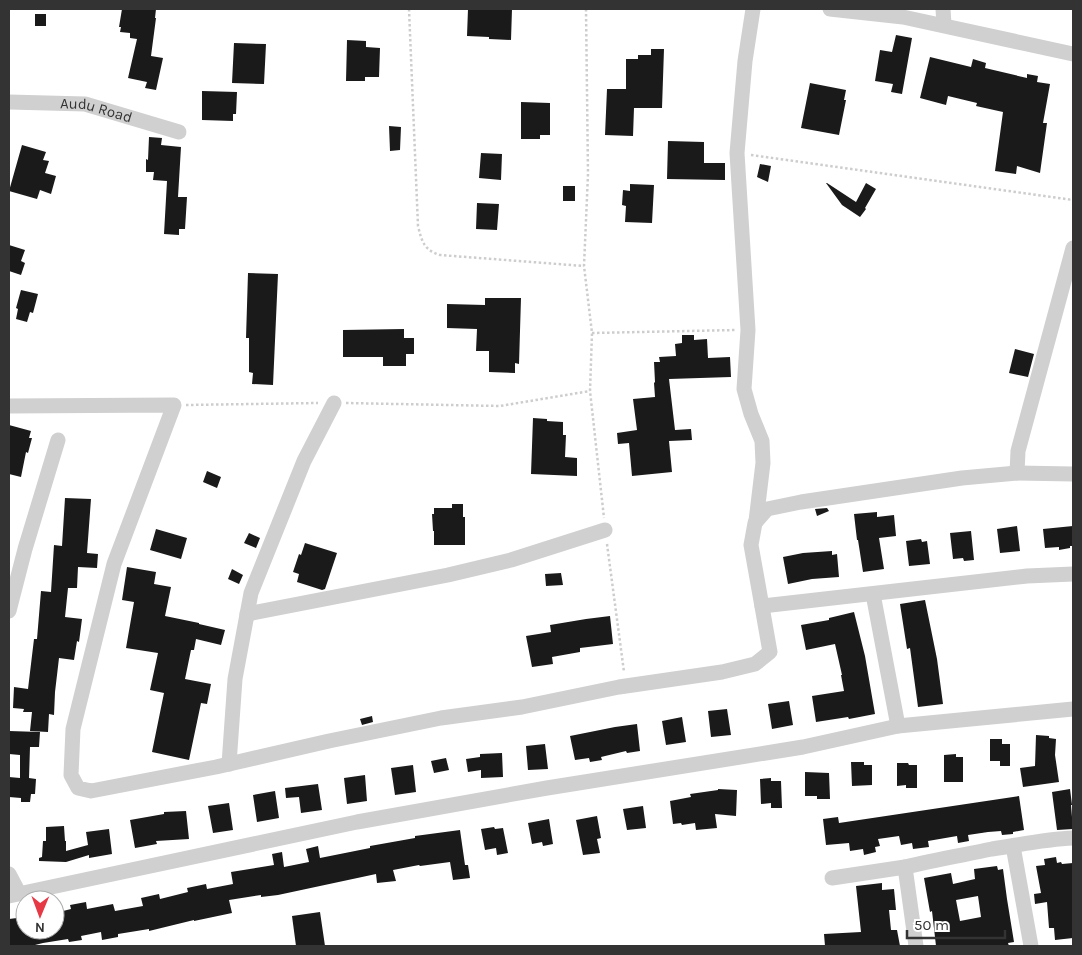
<svg xmlns="http://www.w3.org/2000/svg" width="1082" height="955" font-family="Karla,sans-serif">
  <style>
    .building { fill: #1a1a1a; fill-rule: evenodd }
    .lines { fill: none; stroke-linecap: round; stroke-linejoin: round }
    .path { stroke: #cdcdcd; stroke-width: 2.5; stroke-dasharray: 2.5 2.5; stroke-linecap: butt }
    .minor { stroke: #d0d0d0; stroke-width: 15 }
    .labels { text-anchor: middle; stroke-width: 5; stroke-linejoin: round; paint-order: stroke }
    .street-label { font-size: 15px; fill: #333; stroke: #fff }
  </style>
  <rect width="100%" height="100%" fill="#fff"/>
  <path class="building" d="M122,9H156L155,18H156L151,56L163,58L156,90L145,88L147,82L128,78L137,39L130,38V33L120,32L121,27H119Z
    M468,9H512L511,40L489,39V37L467,36Z
    M35,14H46V26H35Z
    M896,35L912,38L902,94L891,92L893,84L875,81L880,50L892,52Z
    M347,40L366,41V47L380,48L379,77H365V81H346Z
    M234,43L266,44L264,84L232,83Z
    M651,49H664L662,108H634L633,136L605,135L607,89H626V59H638V55H651Z
    M930,57L971,67L973,59L986,63L985,68L1027,78V74L1038,76L1037,82L1050,84L1043,123H1047L1040,173L1017,166L1016,174L995,171L1003,112L976,106L977,103L948,96L946,105L920,98Z
    M810,83L846,90L844,100H846L839,135L801,128Z
    M202,91L237,92L236,114H233V121L202,120Z
    M521,102L550,103V135H540V139H521Z
    M389,126L401,127L400,150L390,151Z
    M149,137L162,138L161,145L181,147L178,197H187L185,229H179V235L164,234L167,181L153,180L154,172H146V159L148,160Z
    M668,141L704,142V163H725V180L667,179Z
    M22,145L46,152L43,160L49,161L45,173L56,176L51,194L40,190L37,199L9,191Z
    M481,153L502,154L501,180L479,178Z
    M760,164L771,166L768,182L757,177Z
    M826,183H827L856,202L866,183L876,189L865,208L866,209L860,217L842,205Z
    M630,184L654,185L652,223L625,222L626,206L622,205L623,190L630,191Z
    M563,186H575V201H563Z
    M477,203L499,204L497,230L476,229Z
    M9,245L25,250L21,261L25,263L21,275L9,271Z
    M248,273L278,274L273,385L252,384L253,373L249,372V338H246Z
    M21,290L38,294L33,313L30,312L27,322L16,319L18,309L16,308Z
    M485,298H521L519,364L515,363V373L489,372V351H476L477,329L447,328V304L485,305Z
    M404,329V338H414V354H406V366H383V357H343V330Z
    M682,335H694V340L707,339L708,358L730,357L731,377L669,379L675,430L691,429L692,440L669,441L672,472L632,476L629,443L618,444L617,433L637,430L633,399L655,397L654,383L655,382L654,362H660L659,357L676,356L675,344L682,343Z
    M1015,349L1034,354L1028,377L1009,373Z
    M533,418L547,419V421L563,422V435H566L565,457L577,458V476L531,474Z
    M9,425L31,431L29,438H32L28,453L26,452L21,477L9,474Z
    M207,471L221,477L217,488L203,482Z
    M65,498L91,499L87,553L98,554L97,568L78,567L77,588H68L65,617L82,619L79,642L77,641L74,660L59,658L55,692L54,715L49,714L48,732L30,731L32,712H23L24,709L13,708L14,687L28,689L34,639H37L41,591L51,592L54,545L62,546Z
    M452,504H463V517H465V545H434V531H433L432,514H434V508H452Z
    M827,508L829,511L817,516L815,509Z
    M877,512V517L894,515L896,536L879,538L884,569L863,572L858,540H857L854,514Z
    M1017,526L1020,551L1000,553L997,529Z
    M1073,526V546H1070V548L1059,550V547L1045,548L1043,529Z
    M156,529L187,538L181,559L150,550Z
    M971,531L974,560L964,561L963,558L953,559L950,533Z
    M249,533L260,538L256,548L244,543Z
    M921,539L922,542L927,541L930,564L909,566L906,541Z
    M305,543L337,553L325,589L322,590L297,582L299,574L293,572L299,554L301,555Z
    M832,551V555L837,554L839,577L812,579L788,584L783,557L803,553Z
    M127,567L156,572L154,584L171,587L165,616L199,623V624L225,630L221,645L196,639L194,650H191L185,679L211,684L207,704L201,703L189,760L152,752L164,693L150,690L158,653L126,648L134,602L122,600Z
    M232,569L243,575L239,584L228,579Z
    M561,573L563,585L546,586L545,574Z
    M925,600L937,659L943,704L918,707L910,648L907,649L900,604Z
    M854,612L865,656L875,714L849,719L848,717L816,722L812,696L844,691L841,675H842L835,644L806,650L801,625L829,620V618Z
    M610,616L613,644L580,648V652L552,657L553,664L532,667L526,636L551,632L550,625L586,619Z
    M789,701L793,725L772,729L768,704Z
    M727,709L731,735L711,737L708,711Z
    M372,716L373,722L362,725L360,719Z
    M682,717L686,742L666,745L662,721Z
    M637,724L640,751L627,753L626,751L601,757L602,760L590,762L589,758L575,760L570,736L615,727Z
    M9,731L40,732L39,747H30L29,778L36,779L35,794H31L30,802H21V798L9,797V777L20,778V755L9,754Z
    M1036,735L1049,736V738L1056,739L1055,755L1059,782L1023,787L1020,768L1035,766Z
    M990,739H1002V744H1010V766H1000V761H990Z
    M545,744L548,769L528,770L526,746Z
    M502,753L503,777L481,778V770L468,772L466,759L480,757V754Z
    M956,754V757H963V782H944V755Z
    M446,758L449,770L434,773L431,761Z
    M851,762H864V765H872V785L852,786Z
    M897,763H908L909,765H917V788H906V785L897,786Z
    M413,765L416,792L395,795L391,768Z
    M805,772L829,773L830,799H817V796H805Z
    M365,775L367,801L347,804L344,778Z
    M771,778V781H781L782,808H771V803L761,804L760,779Z
    M318,784L322,810L301,813L299,797L286,798L285,788Z
    M718,789L737,790L736,816L715,814L717,828L696,830L695,823L682,825L681,823L673,824L670,801L691,797L690,794L718,790Z
    M1070,789L1072,805H1071L1073,829L1057,830L1052,792Z
    M275,791L279,818L257,822L253,795Z
    M1019,796L1024,830L1013,832V834L1002,835L1001,831L988,832L968,835L969,841L958,843L957,836L928,841L929,847L913,849L912,843L901,845L899,836L878,839L880,846L875,847L876,852L864,855L863,849L850,851L849,843L826,845L823,819L838,817L839,823Z
    M229,803L233,830L213,833L208,806Z
    M643,806L646,828L627,830L623,809Z
    M186,811L189,839L156,841L157,844L135,848L130,820L164,814V812Z
    M597,816L601,838L597,839L600,853L583,855L576,820Z
    M549,819L553,844L543,846L542,842L532,844L528,823Z
    M64,826L65,841H66V851L88,845L86,832L109,829L112,854L89,858V855L66,862L39,861V858L42,857L43,841H46V827Z
    M494,827L495,829L503,828L508,853L497,855L496,848L485,850L481,829Z
    M460,830L465,865H468L470,878L453,880L450,862L420,866L419,865L393,870L396,881L377,883L376,874L278,895L261,897V895L229,900L232,913L194,921V920L149,931V929L118,934V937L102,940L101,932L81,936L82,940L69,942L68,939L43,943L35,945V946H10L9,919L25,917V930H55V913L71,909L70,905L86,902L87,909L113,904L115,911L143,906L141,898L159,894L160,899L188,892L187,888L206,884L207,889L233,884L231,872L274,865L272,854L282,852L284,867L309,862L306,849L318,846L320,858L370,848V846L415,838V836Z
    M1056,857L1057,863L1061,862L1062,864L1073,863V938L1055,940L1054,928H1049L1047,902L1035,904L1034,894L1041,893L1036,866L1045,865L1044,859Z
    M997,866L998,870L1003,869L1007,899L1014,942L1008,943L1009,946H936L932,911L930,912L924,878L951,873L953,884L975,879L974,869ZM978,896L981,917L960,921L956,900Z
    M882,883V890L894,889L896,910H889L891,930H897L900,946H825L824,934L861,932L856,886Z
    M320,912L325,946H296L292,916Z"/>
  <g class="lines">
    <path class="path" d="M409,9L418,226C422,242 424,250 440,255L584,266
      M586,9L588,174L584,266L592,333L590,391L604,518
      M751,155L1073,200
      M592,333L736,330
      M346,403L500,406L590,391
      M186,405L318,403
      M607,544L624,672"/>
    <g class="minor">
      <path d="M753,9L745,61L737,153L748,330L744,389L751,414L762,441L763,463L756,521"/>
      <path d="M830,9L903,17L1073,54"/>
      <path d="M943,9L944,25"/>
      <path id="s1" d="M9,102L85,104L179,132"/>
      <path d="M9,406L174,405L114,564L73,729L71,775L78,788L91,791L216,767L329,741L441,718L522,707L619,687L722,672L755,664L770,652L758,584L751,545L755,523L767,509L801,502L962,478L1017,473L1073,474"/>
      <path d="M1017,473L1018,451L1073,248"/>
      <path d="M873,594L898,726"/>
      <path d="M762,606L1027,576L1073,574"/>
      <path d="M9,611L25,549L58,440"/>
      <path d="M247,614L448,575L511,560L605,530"/>
      <path d="M229,764L235,679L251,593L304,461L334,403"/>
      <path d="M1013,846L1031,946"/>
      <path d="M9,874L19,893"/>
      <path d="M832,878L905,867"/>
      <path d="M9,896L357,822L547,788L803,747L898,726L1073,709"/>
      <path d="M916,946L905,867C934,860 963,855 992,849C1019,845 1046,839 1073,838"/>
    </g>
  </g>
  <g class="labels">
    <g class="street-label">
      <text dy="5" stroke="none"><textPath href="#s1" startOffset="88">Audu Road</textPath></text>
    </g>
  </g>
  <rect width="1082" height="955" fill="none" stroke="#333333" stroke-width="20"/>
  <g transform="translate(40 915) rotate(181)"><circle r="24" fill="#ffffff" stroke="#adadad"/>
  <path d="M0-4L9 19L0 12L-9 19Z" fill="#e63946"/>
  <text y="-8" font-size="14" font-weight="bold" text-anchor="middle" fill="#333333">N</text>
  </g>
  <path d="M907 930v8h98v-8" fill="none" stroke="#333333" stroke-width="2.5"/>
  <text x="914" y="930" font-size="15" fill="#333333" stroke="#ffffff" stroke-width="4" paint-order="stroke">50 m</text>
</svg>
